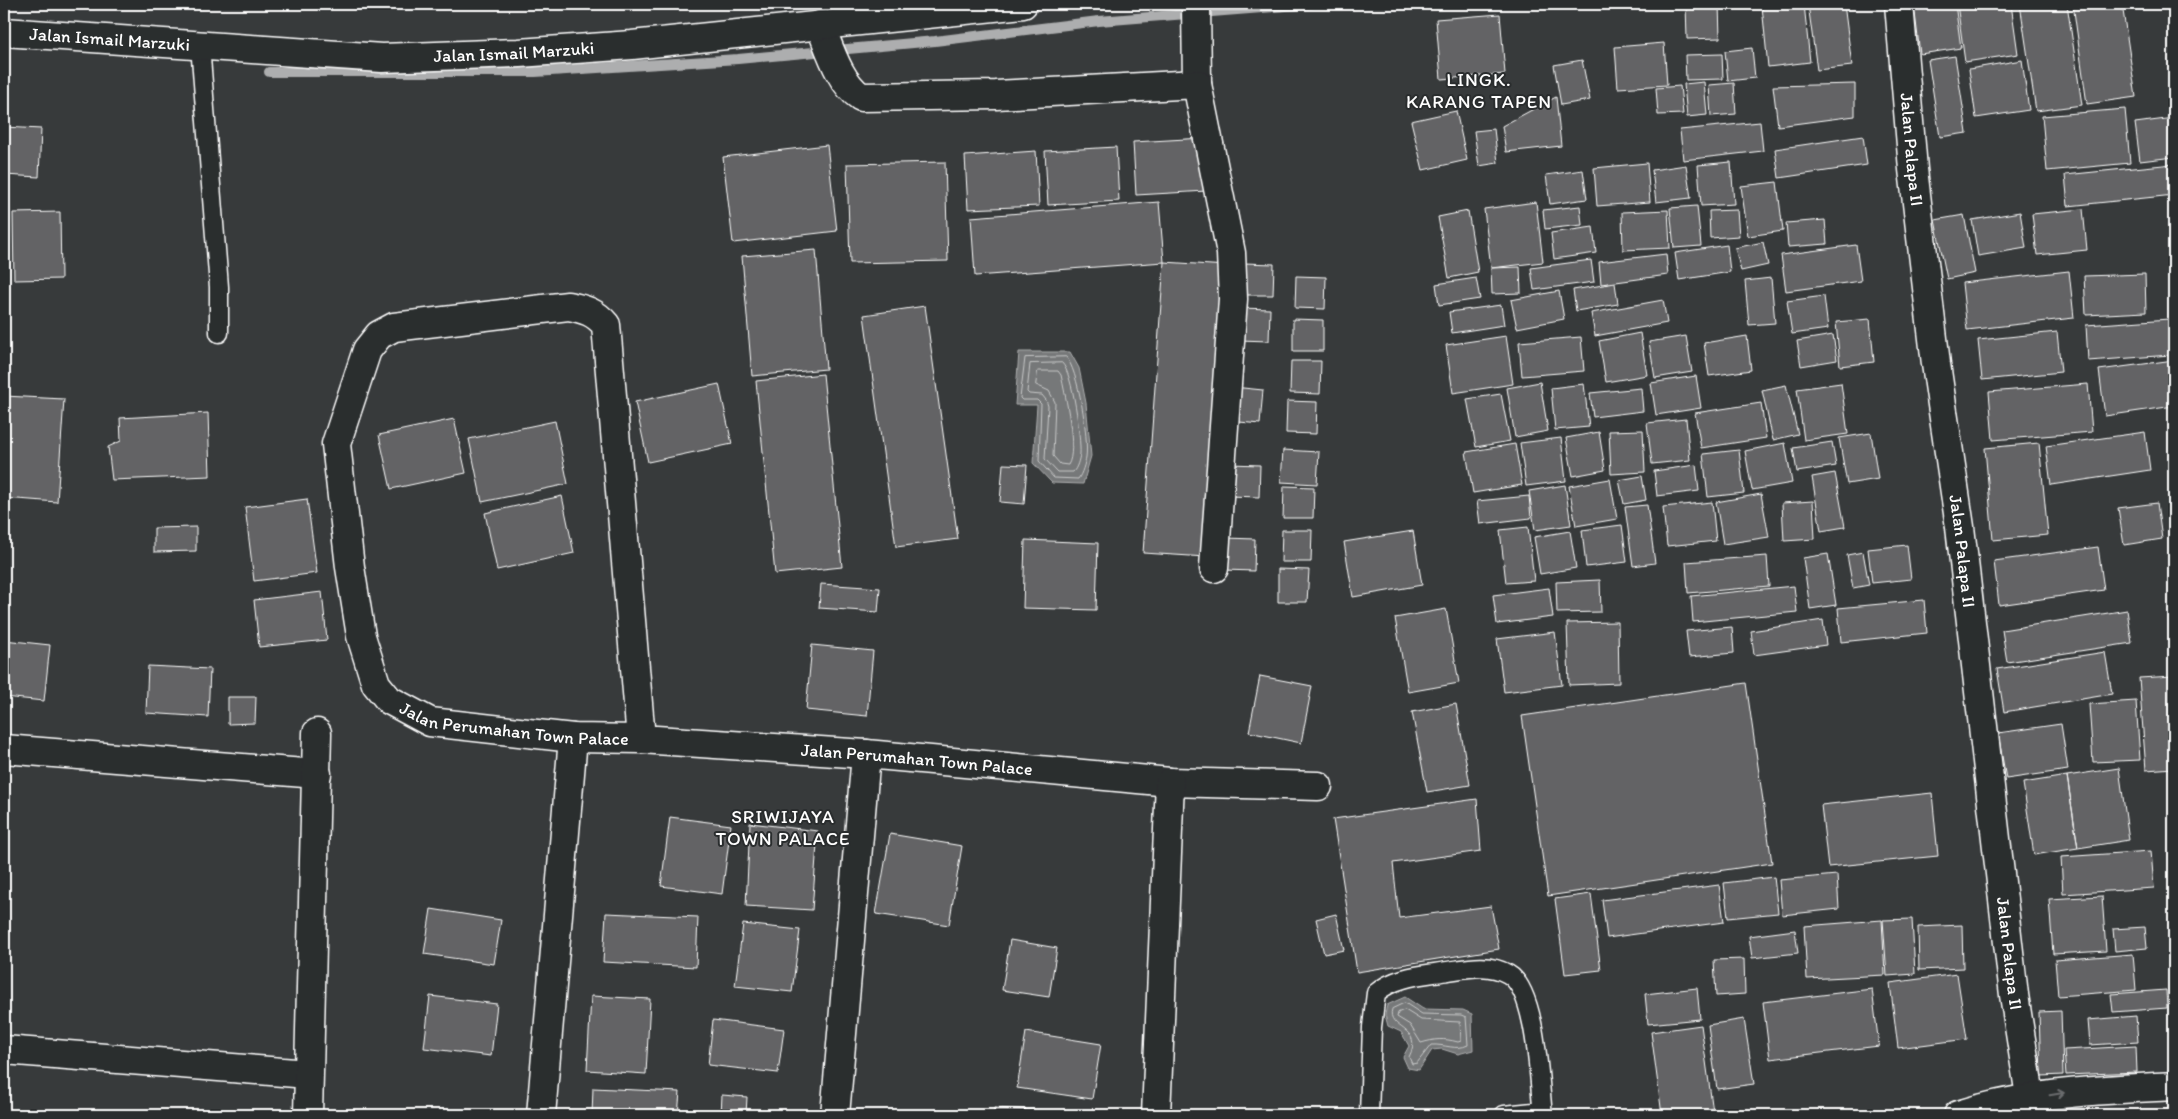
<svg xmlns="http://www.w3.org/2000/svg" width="2178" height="1119" font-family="Itim,sans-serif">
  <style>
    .water { fill: #767879; stroke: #adaeaf }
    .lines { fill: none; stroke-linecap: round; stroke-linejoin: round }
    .shore { stroke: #c8c9c9; stroke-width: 1 }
    .stream { stroke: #adaeaf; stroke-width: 10 }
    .building { fill: #636465; stroke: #fff }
    .service-casing { stroke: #fff; stroke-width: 21 }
    .minor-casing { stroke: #fff; stroke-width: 31 }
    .tertiary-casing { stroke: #fff; stroke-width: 31 }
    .primary-casing { stroke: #fff; stroke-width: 31 }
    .service { stroke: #2a2d2e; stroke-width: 18 }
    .minor { stroke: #2a2d2e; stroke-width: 28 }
    .tertiary { stroke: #2a2d2e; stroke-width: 28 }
    .primary { stroke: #2a2d2e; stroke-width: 28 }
    .oneway { stroke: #6a6c6d }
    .labels { text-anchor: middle; stroke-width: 4; stroke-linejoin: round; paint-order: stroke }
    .street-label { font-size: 18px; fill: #fff; stroke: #2a2d2e }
    .neighbourhood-label { font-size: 19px; letter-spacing: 1px; fill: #fff; stroke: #2a2d2e }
  </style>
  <rect width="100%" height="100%" fill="#373a3b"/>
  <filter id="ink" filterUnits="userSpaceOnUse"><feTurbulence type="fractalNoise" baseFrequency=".02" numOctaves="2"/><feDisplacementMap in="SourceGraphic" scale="10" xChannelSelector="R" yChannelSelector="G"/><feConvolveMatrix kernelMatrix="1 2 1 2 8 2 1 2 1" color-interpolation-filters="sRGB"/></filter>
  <g filter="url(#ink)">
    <path class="water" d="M1019,352H1070L1079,368L1086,403L1091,456L1083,484L1052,483L1033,463L1037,405H1015Z
      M1405,997L1423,1009L1463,1010L1472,1014L1473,1050L1458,1054L1442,1049L1432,1050L1419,1070L1408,1068L1403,1057L1409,1046L1401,1032L1388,1026L1385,1015L1387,1005Z"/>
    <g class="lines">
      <path class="shore" d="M1066,357C1078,368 1089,439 1086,457C1085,463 1082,474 1078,479L1054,478L1039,461L1041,404L1037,400H1022L1020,398L1025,358Z
        M1062,363C1073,373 1081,438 1080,454C1079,460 1077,468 1073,472H1057L1045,459L1048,406L1046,400L1042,395L1029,394L1027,392L1030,364Z
        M1038,371H1058L1061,375C1065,394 1078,450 1068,465L1060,464L1053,456L1055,402L1049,391L1036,385Z
        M1405,1003L1422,1014L1461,1015L1466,1017L1468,1045C1456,1051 1445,1044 1431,1045L1417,1063L1412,1064L1409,1057C1425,1026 1385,1030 1392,1009Z
        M1405,1010L1421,1020L1460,1022L1461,1041L1458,1042C1443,1038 1435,1039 1421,1043L1410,1025L1397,1017L1398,1013Z"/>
      <path class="stream" d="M269,72H535L738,59L935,41L1099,21L1311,4"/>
    </g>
    <path class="building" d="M1686,4H1719L1720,38L1687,39Z
      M1784,4H1804L1810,62L1768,67L1762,6Z
      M1808,4H1844L1852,66L1817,70Z
      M1926,4H1955L1961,48L1920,54L1914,5Z
      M1957,4H2011L2018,54L1965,62Z
      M2020,4H2067L2082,105L2036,111Z
      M2073,4H2122L2136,97L2087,104Z
      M1500,14L1505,74L1441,79L1436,19Z
      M1664,43L1667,85L1618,88L1615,47Z
      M1752,48L1755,78L1728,81L1725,51Z
      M1722,54L1723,79L1686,80L1685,55Z
      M1955,56L1967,133L1940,137L1928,60Z
      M1582,60L1590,100L1561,105L1554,65Z
      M2022,60L2029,110L1976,118L1969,69Z
      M1704,82L1707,115L1687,117L1684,84Z
      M1734,83L1736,114L1711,116L1709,85Z
      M1855,84V116L1778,126L1773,86Z
      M1680,86L1683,114L1658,115L1656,88Z
      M1556,97L1561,146L1506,152L1502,126Z
      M2125,109L2130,163L2047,171L2042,116Z
      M1456,111L1467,160L1423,170L1411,121Z
      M2174,118V157L2140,161L2135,123Z
      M1760,122L1763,151L1683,160L1680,130Z
      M4,127L41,129L39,177L4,175Z
      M1494,129L1498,163L1479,166L1474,131Z
      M1863,136L1867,165L1779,178L1775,149Z
      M1204,138L1207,191L1136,195L1133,142Z
      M827,145L837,231L733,243L723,157Z
      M1116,147L1119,201L1048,205L1045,151Z
      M1036,151L1039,206L968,209L965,156Z
      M945,162L948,261L850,263L847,164Z
      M1731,162L1734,204L1701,206L1698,165Z
      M1647,163L1650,202L1597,206L1594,168Z
      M2173,164L2174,195L2068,206L2065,175Z
      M1686,165L1691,198L1656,202L1652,170Z
      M1583,170L1587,199L1550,204L1546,175Z
      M1777,182L1783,231L1748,236L1741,186Z
      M1159,202L1164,262L975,276L971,217Z
      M1536,202L1543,262L1491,268L1484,209Z
      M1580,206L1582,225L1545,229L1543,210Z
      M1697,206L1701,246L1674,248L1670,208Z
      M2083,209L2087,250L2037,255L2032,214Z
      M1668,210L1670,248L1623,250L1622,212Z
      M1737,210L1739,236L1710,238L1709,211Z
      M1468,211L1478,272L1449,278L1438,217Z
      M60,212L61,279L14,280L13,213Z
      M2020,212L2026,248L1978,256L1972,220Z
      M1964,215L1975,273L1947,279L1935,220Z
      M1825,220L1827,244L1788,247L1786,223Z
      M1593,227L1596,253L1554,259L1551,233Z
      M1763,242L1768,265L1741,271L1735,248Z
      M1727,245L1730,272L1679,280L1675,253Z
      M1856,245L1861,281L1786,291L1781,255Z
      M816,250L826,369L752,376L742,256Z
      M1666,254L1668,275L1601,284L1599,262Z
      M1591,260L1594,282L1534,290L1531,268Z
      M1164,262L1227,266L1206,557L1143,553Z
      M1244,263L1274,264L1273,295H1243Z
      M1520,267L1521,293L1492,294L1491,268Z
      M2069,271L2074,318L1967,330L1962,283Z
      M2145,274L2146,312L2086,315L2084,276Z
      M1296,276L1326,277L1325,309L1295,308Z
      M1476,278L1480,299L1439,305L1436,284Z
      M1771,278L1775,323L1749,325L1745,281Z
      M1615,283L1618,304L1576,311L1573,290Z
      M1559,291L1564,319L1517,328L1511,300Z
      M1824,296L1828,329L1792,334L1787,301Z
      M1663,300L1667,323L1595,336L1591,313Z
      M1501,305L1504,325L1452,333L1449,312Z
      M925,306L958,539L896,547L864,315Z
      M1240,308L1270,309L1269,341L1239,340Z
      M1293,319L1323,320V351H1293Z
      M1870,319L1874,362L1840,366L1836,322Z
      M2169,319L2171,355L2088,361L2086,325Z
      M2057,332L2061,372L1982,380L1978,340Z
      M1640,333L1647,375L1606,382L1599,341Z
      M1833,335L1837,360L1801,366L1797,341Z
      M1506,336L1513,384L1453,393L1446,345Z
      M1686,336L1692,372L1655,378L1649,342Z
      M1747,336L1751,370L1709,376L1704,343Z
      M1581,337L1584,371L1522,376L1519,342Z
      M2174,360V406L2105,416L2099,370Z
      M1291,361H1321L1320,394L1290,393Z
      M823,374L842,567L775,574L756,381Z
      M1696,376L1701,408L1656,415L1651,383Z
      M1540,382L1548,431L1515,437L1507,388Z
      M1841,383L1848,434L1804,440L1797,389Z
      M719,384L732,444L648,462L635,402Z
      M1584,384L1589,427L1555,430L1551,388Z
      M2088,384L2092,432L1993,440L1989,392Z
      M1786,385L1798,434L1773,440L1762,390Z
      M1233,387L1263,390L1260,424L1229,421Z
      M1641,388L1643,411L1593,417L1590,393Z
      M1501,394L1510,441L1476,447L1467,399Z
      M4,396L64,399L57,502L4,498Z
      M1287,401L1317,402L1316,434L1286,433Z
      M1761,403L1766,438L1701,448L1695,413Z
      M208,413L210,476L112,480L108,447L121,441L120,418Z
      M454,419L466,473L391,489L379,435Z
      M1686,419L1690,460L1652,464L1647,423Z
      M555,421L568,484L482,502L469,439Z
      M1643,430L1645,472L1611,474L1609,431Z
      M1599,432L1605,470L1573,476L1566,438Z
      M2145,432L2150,470L2051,485L2046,446Z
      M1871,433L1878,479L1847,484L1839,438Z
      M1561,438L1566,481L1526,486L1520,443Z
      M1832,442L1836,466L1797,472L1793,448Z
      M1785,443L1792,483L1752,490L1745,451Z
      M2039,443L2048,535L1993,540L1985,448Z
      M1515,444L1522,485L1473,493L1466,452Z
      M1283,450L1319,452L1317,484L1281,482Z
      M1739,450L1744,493L1708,497L1703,454Z
      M1003,464L1027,465L1024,504L1000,502Z
      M1230,464L1260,465L1259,497L1229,496Z
      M1696,465L1699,491L1657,496L1654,471Z
      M1835,473L1845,527L1821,531L1812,477Z
      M1642,476L1646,500L1624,504L1619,480Z
      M1610,479L1617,519L1576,526L1569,486Z
      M1565,485L1571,525L1535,530L1529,491Z
      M1284,486L1314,487L1313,518H1283Z
      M1761,494L1769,537L1723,544L1716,502Z
      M562,496L574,553L497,570L485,513Z
      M1529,496L1531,518L1480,524L1477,501Z
      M307,499L317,573L254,581L245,507Z
      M1813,501L1815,539L1784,541L1782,503Z
      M1712,502L1716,541L1667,546L1663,507Z
      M2157,503L2162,539L2124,545L2118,508Z
      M1647,505L1655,563L1633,566L1625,507Z
      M1622,525L1627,562L1586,567L1582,530Z
      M196,527V551L154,552V528Z
      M1528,527L1534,581L1506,583L1500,530Z
      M1282,530H1312L1311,562H1281Z
      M1413,531L1422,585L1353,597L1344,542Z
      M1570,531L1576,568L1540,574L1534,537Z
      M1226,538L1255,539L1254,571L1224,570Z
      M1025,540L1098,543L1096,610L1023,608Z
      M1907,545L1911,579L1872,583L1868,549Z
      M2098,547L2104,590L1999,605L1994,561Z
      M1863,552L1869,585L1853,588L1847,555Z
      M1828,554L1836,605L1810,609L1803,558Z
      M1767,556L1769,586L1688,593L1686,562Z
      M1278,569L1309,570L1307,602H1278Z
      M1600,580L1601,612L1557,613L1556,582Z
      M821,584L880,588L878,612L819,608Z
      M1794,586L1797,612L1693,622L1691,596Z
      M1549,588L1553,617L1497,624L1493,595Z
      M322,592L327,640L259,647L254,600Z
      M1924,600L1927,633L1841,642L1838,608Z
      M1446,609L1459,683L1408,692L1395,618Z
      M2127,610L2132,643L2007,662L2002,630Z
      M1823,620L1826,645L1754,655L1751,631Z
      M1618,622L1619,683L1569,685L1567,623Z
      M1732,627L1734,653L1689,657L1686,631Z
      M1555,632L1562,685L1504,692L1497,639Z
      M4,640L50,645L44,701L4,697Z
      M812,645L873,651L867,716L806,710Z
      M2105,652L2112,694L2004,712L1997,669Z
      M148,666L210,669L208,717L146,713Z
      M1260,676L1312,686L1301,743L1249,732Z
      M2174,676V768L2146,770L2139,678Z
      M1746,683L1772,863L1548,896L1522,716Z
      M228,697H256L255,723L228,724Z
      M2136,701L2140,760L2093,762L2089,704Z
      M1456,704L1470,785L1427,792L1412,712Z
      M2061,724L2068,770L2006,779L1998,733Z
      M2119,768L2129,840L2078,848L2067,776Z
      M2067,776L2078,848L2034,855L2023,783Z
      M1932,793L1938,856L1828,867L1821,805Z
      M1477,799L1481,851L1393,863L1399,918L1491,906L1499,949L1357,972L1333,819Z
      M670,817L731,825L722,894L661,886Z
      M750,823L818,831L812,910L746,906Z
      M890,834L962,846L949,925L876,914Z
      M2151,851L2154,888L2063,894L2061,857Z
      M1837,875L1839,909L1782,915L1779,880Z
      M1774,877L1778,913L1728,918L1724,883Z
      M1719,885L1724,922L1607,938L1602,900Z
      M1591,894L1601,970L1565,974L1555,899Z
      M2102,896L2106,951L2053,954L2049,899Z
      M431,909L501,920L494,964L424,954Z
      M606,913L698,917L696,967L603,962Z
      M1336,914L1344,950L1324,954L1316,919Z
      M1912,919L1915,974L1887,976L1883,920Z
      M1882,920L1885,975L1807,979L1804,926Z
      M743,924L800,930L792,992L735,986Z
      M1962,925L1963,968L1919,970L1918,927Z
      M2145,927L2147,948L2115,951L2113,929Z
      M1795,930L1798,953L1752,958L1749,936Z
      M1010,940L1057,948L1049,997L1002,990Z
      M2133,954L2136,990L2058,996L2055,960Z
      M1744,959L1745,994L1716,996L1714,960Z
      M1957,974L1967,1039L1898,1048L1890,983Z
      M1697,988L1700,1019L1648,1024L1645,994Z
      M1872,989L1879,1046L1770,1059L1763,1002Z
      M2166,990L2167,1008L2113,1012L2111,994Z
      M430,996L497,1004L491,1056L424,1048Z
      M591,996L650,999L646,1074L587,1070Z
      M2061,1011L2063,1075L2041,1076L2039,1012Z
      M2136,1016L2138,1042L2090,1045L2088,1020Z
      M1744,1019L1754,1084L1717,1089L1708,1025Z
      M713,1020L784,1029L778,1073L708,1065Z
      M1701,1025L1713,1112L1688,1115H1662L1651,1032Z
      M1026,1032L1101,1044L1092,1099L1017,1088Z
      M2136,1046L2137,1072L2066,1075L2064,1050Z
      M593,1088L680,1092L678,1115H592Z
      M722,1095L747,1097L746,1115H721Z
      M994,1108L1093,1113L1092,1115H994Z"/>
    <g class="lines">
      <defs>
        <path id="service" d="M200,45L219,287V333
          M1369,1115L1372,1027L1376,993C1395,976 1424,975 1448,971C1468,968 1489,963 1508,974C1537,990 1539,1083 1543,1115
          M1504,1115L1542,1111"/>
        <g id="minor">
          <path d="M1196,4L1197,84"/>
          <path d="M820,25C830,49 839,82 861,97L996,95L1197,84L1231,253L1233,299L1214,568"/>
          <path id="s1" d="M641,739L606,325C595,312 585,309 568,306L394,327L379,335L367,350L336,444L350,567L361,636L376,684L389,700L430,722L573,738L641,739L866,754L1170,782L1318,786"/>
          <path d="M4,749L317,774"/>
          <path d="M4,1050L308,1074"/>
          <path d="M308,1115L317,733"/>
          <path d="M541,1115L573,738"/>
          <path d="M835,1115L866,754"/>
          <path d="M1156,1115L1170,782"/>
        </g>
        <g id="tertiary">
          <path id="s2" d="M1899,4L1913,169L1936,364L1960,527L2014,995L2033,1115"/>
          <path id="s3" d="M4,32L382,58L519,53L632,45L1023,4"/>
        </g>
        <path id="primary" d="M1958,1115C2029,1092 2101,1090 2174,1086"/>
      </defs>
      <use href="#service" class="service-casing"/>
      <use href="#minor" class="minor-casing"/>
      <use href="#tertiary" class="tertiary-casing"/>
      <use href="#primary" class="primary-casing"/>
      <use href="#service" class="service"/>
      <use href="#minor" class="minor"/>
      <use href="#tertiary" class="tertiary"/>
      <use href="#primary" class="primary"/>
    </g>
    <defs><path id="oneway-shaft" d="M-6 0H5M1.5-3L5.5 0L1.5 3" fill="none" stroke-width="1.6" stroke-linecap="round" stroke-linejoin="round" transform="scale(1.25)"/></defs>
    <use class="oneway" href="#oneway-shaft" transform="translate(2057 1094) rotate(-9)"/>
  </g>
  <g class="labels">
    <g class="street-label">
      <text dy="6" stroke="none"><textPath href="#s3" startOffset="106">Jalan Ismail Marzuki</textPath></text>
      <text dy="6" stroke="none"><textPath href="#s3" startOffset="511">Jalan Ismail Marzuki</textPath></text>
      <text dy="6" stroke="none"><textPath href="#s2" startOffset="146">Jalan Palapa II</textPath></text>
      <text dy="6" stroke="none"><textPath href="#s2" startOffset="551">Jalan Palapa II</textPath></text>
      <text dy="6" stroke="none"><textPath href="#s1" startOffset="1164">Jalan Perumahan Town Palace</textPath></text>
      <text dy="6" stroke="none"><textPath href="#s1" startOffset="1569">Jalan Perumahan Town Palace</textPath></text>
      <text dy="6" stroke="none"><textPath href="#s2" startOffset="956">Jalan Palapa II</textPath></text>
    </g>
    <g class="neighbourhood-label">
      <text x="1479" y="86">LINGK.<tspan x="1479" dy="22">KARANG TAPEN</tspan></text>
      <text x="783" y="823">SRIWIJAYA<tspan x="783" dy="22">TOWN PALACE</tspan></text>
    </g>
  </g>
  <rect width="2178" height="1119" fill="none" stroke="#2a2d2e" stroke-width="20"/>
  <rect x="10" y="10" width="2158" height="1099" fill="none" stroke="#fff" stroke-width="2" filter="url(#ink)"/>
</svg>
